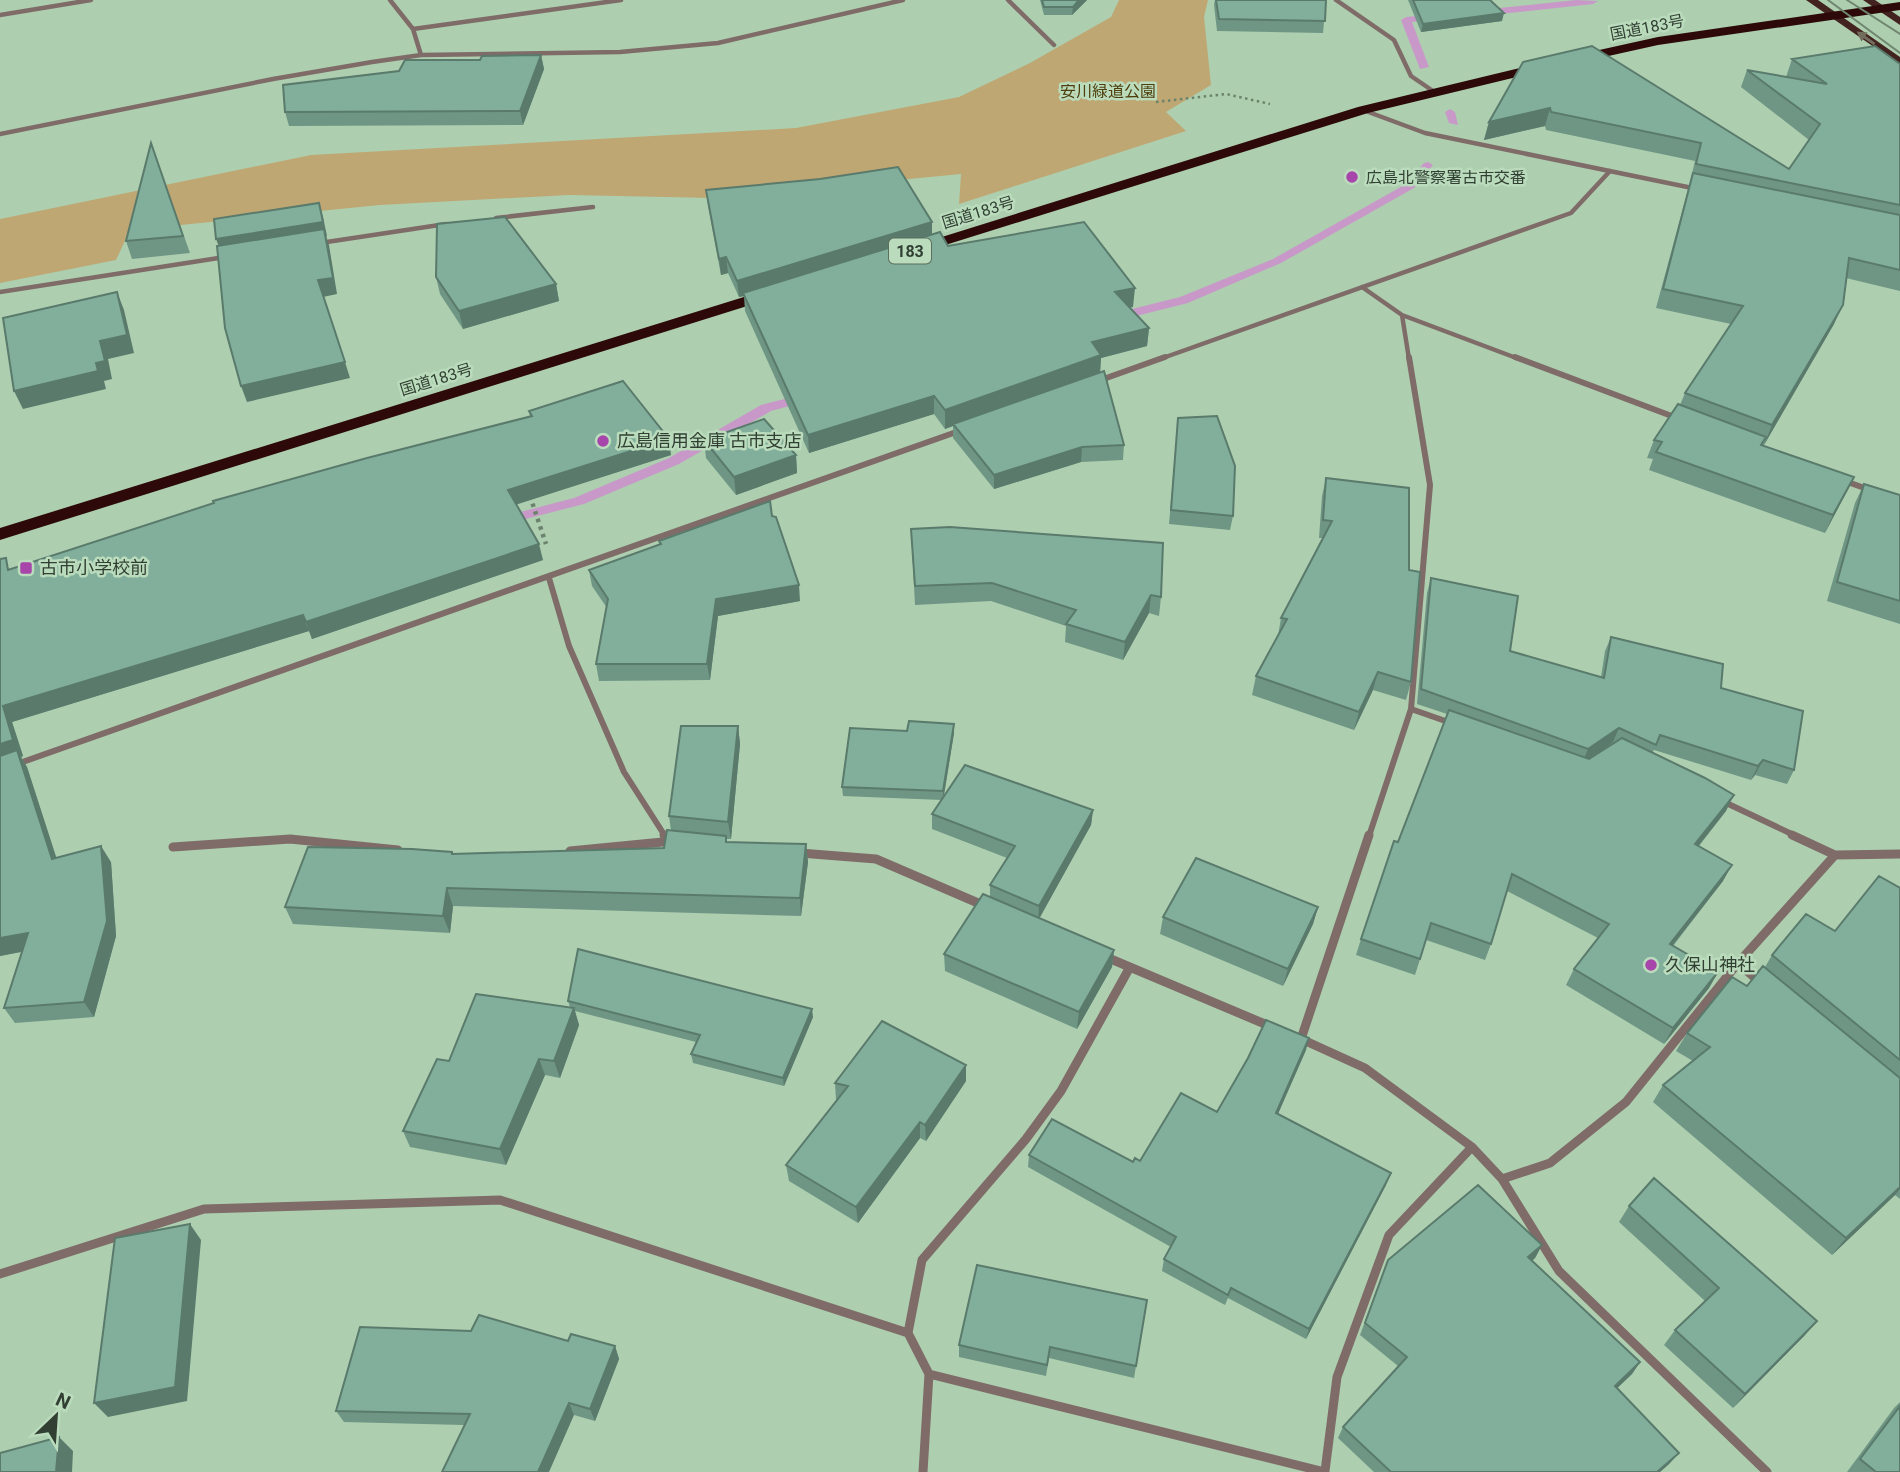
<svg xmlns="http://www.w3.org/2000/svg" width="1900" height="1472" font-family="Roboto,'Noto Sans JP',sans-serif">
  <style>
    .green { fill: #bfa773 }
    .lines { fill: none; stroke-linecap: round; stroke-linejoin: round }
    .stream { fill: #c899c8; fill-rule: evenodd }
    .path-far1 { stroke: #6b826c; stroke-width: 2.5; stroke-dasharray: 2.5 3.5; stroke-linecap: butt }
    .path { stroke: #6b826c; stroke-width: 4.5; stroke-dasharray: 3.5 4.5; stroke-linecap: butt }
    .street-far2 { stroke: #7f6b68; stroke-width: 4.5 }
    .street-far1 { stroke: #7f6b68; stroke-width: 6 }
    .street { stroke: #7f6b68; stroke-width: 9 }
    .primary { fill: #432320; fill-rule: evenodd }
    .highway { fill: #2d0a09; fill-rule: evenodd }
    .tram { stroke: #6f8670; stroke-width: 2 }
    .wall { fill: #6f9685 }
    .shaded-wall { fill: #5a7a6c }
    .building { fill: #81af9b; stroke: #5a7a6c; stroke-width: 2 }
    .oneway { fill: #736d5e }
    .poi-dot { fill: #a845ab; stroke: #badcbc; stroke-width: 2.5 }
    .labels { text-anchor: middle; stroke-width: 5; stroke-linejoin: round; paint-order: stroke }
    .far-street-label { font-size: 16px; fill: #324033; stroke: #badcbc }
    .far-park-label { font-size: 16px; fill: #4f3d0c; stroke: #badcbc }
    .far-poi-label { font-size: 16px; fill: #324033; stroke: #badcbc; text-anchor: start }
    .shield { fill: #badcbc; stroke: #5b6f5c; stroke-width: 2 }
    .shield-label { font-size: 16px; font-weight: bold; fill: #324033 }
    .poi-label { font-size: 18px; fill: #324033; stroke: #badcbc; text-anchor: start }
  </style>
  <rect width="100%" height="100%" fill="#adcfaf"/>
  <path class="green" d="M1119,0H1208L1204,17L1211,85L1166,112L1186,131L959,204L961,174L713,198L569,195L380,205L130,230L116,260L0,283V219L311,155L796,128L959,97L1030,63L1111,17Z"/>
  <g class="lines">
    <path class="stream" d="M1576,0L1598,1L1593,4L1481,16L1476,13L1481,10Z
      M1437,14L1440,15V19L1412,22L1429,67L1420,69L1401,20L1406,17Z
      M1450,109L1455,112L1458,125L1449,123L1445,112Z
      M1428,162L1433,165L1414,188L1281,263L1188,303L1116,321L1110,317L1112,314L1180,297L1273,259L1406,184L1424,163Z
      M807,393L813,397L812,400L771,411L679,464L584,504L502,525L495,521L497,518L574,498L669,458L761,405Z"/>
    <path class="path-far1" d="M1156,102L1226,94L1270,104"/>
    <path class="path" d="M530,496L546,544"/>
    <path class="street-far2" d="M390,0L413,29L421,55
      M1008,0L1054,45
      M1336,0L1394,40L1411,76L1433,91
      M0,15L91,0
      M413,29L621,0
      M1363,110L1425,133L1697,189
      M0,134L273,79L372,62L421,55L620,52L718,43L903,0
      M496,218L593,207
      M320,243L446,224
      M1362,287L1402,315L1519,359
      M0,292L225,257
      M1402,315L1409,359
      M1160,359L1571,213L1610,171"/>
    <path class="street-far1" d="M1515,357L1677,418
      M1098,381L1165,357
      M1842,480L1870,490
      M549,578L569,646L624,772L665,836
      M1411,709L1454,724
      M0,770L962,430
      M1722,801L1796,836
      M1369,836L1411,709L1430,485L1409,357"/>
    <path class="street" d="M664,835L668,841
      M1792,835L1835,855
      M173,847L290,839L398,850
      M570,851L673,841
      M800,853L876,859L985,906
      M1106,957L1272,1027
      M1738,963L1761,983
      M1299,1038L1365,1068L1472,1147L1502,1179L1559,1271L1767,1472
      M1301,1039L1369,835
      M1502,1179L1550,1163L1626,1102L1738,963L1835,855L1900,854
      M0,1274L204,1209L500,1200L908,1333L929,1374L1325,1472
      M908,1333L922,1260L1026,1139L1061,1091L1130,967
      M1325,1471L1337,1377L1389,1235L1472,1147
      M923,1472L929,1374"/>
    <path class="primary" d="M1806,0H1818L1900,57V65Z
      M1863,0H1875L1900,17V25Z"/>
    <path class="highway" d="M1900,2V10L1658,45L1577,63L1570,59L1572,56L1658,37Z
      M1545,62L1550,63V69L1368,113L923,252H913L910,249L913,246L1358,107Z
      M770,289L778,294L776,297L0,540V528Z"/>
    <path class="tram" d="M1828,0L1900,53
      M1847,0L1900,34"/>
  </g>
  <path class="wall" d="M1040,0H1087L1072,15H1044Z
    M1215,0H1326L1323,33L1217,31L1214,5Z
    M1408,0H1490L1502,21L1421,32Z
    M541,55L544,69L523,125L289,126L285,112L399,71L480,60Z
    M1792,59L1900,64V291L1846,278L1834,324L1764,445H1762L1854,477L1825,533L1649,470L1653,459L1647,458L1654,440L1680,405L1685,393L1731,324L1656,308L1690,182L1695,161L1546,130L1545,126L1484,140L1489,122L1523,62L1789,169L1809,140L1741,87L1747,70L1786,77Z
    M151,143L190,253L132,259L126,241Z
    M706,190L932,222V235L948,246L1133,307H1130L1149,328L1147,346L1101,358L1100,372L1124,445L1123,460L1081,462L994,489L953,438V426L945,429L934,414L809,453L745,311L744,296L739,297L728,273L721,275L708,206Z
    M436,277L556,284L559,301L463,329L440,294Z
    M529,411L671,455L516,504L543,560L312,639L309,631L12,722L23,756L21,757L27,767L56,858L111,862L116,936L94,1017L15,1023L4,1008L22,952L0,956L12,569L530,417Z
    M1178,418L1233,516L1230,530L1169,524Z
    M704,440L796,455L797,473L736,495L706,458Z
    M1326,478L1409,570L1411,682L1406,700L1373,690L1354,730L1252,695L1256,676L1278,636L1281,618L1323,538H1319L1322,496Z
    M1864,484L1900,495V624L1827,601L1855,503Z
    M911,529L1161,597L1159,616L1149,613L1123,660L1065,642L1066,626L991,601L915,605Z
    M659,541L800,601L718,616L710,680L599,681L596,664L607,608L592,586L589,570L660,545Z
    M1431,578L1510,651L1601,677L1605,651L1611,637L1721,688L1794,770L1787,784L1755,775L1751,780L1654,750L1652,753L1726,811L1699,846L1723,881L1673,946L1718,972L1709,988L1664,1044L1566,985L1574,969L1598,938L1507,891L1491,944L1485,960L1426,940L1415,975L1356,955L1361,939L1447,714L1417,704L1427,593Z
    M954,724V733L944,796L1093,810L1091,825L1039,918L1114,950L1112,967L1077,1029L945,971L944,954L990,897V885L1007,858L932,829V814L942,800L843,796L842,787L907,731Z
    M738,726L740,744L731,839H727V842L806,844L808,862L801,916L453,906L450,933L293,924L285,907L452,852L453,854L664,848L671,831L669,816Z
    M1900,888V1199L1895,1195L1832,1255L1653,1102L1663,1085L1693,1061L1676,1051L1687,1033L1747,986L1765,967L1772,955L1835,931Z
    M1318,907L1313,924L1283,986L1160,934L1163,917Z
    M568,1001L813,1017L784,1086L693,1063L691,1054L696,1042L575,1011L579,1025L560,1078L545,1075L506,1165L410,1147L403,1131L449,1061L570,1007Z
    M1306,1050L1278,1114L1386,1185L1306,1339L1228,1298L1225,1305L1162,1271L1164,1259L1171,1247L1028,1167L1029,1155L1133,1162L1140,1161L1217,1112Z
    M966,1065V1081L926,1141L920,1138L858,1223L789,1181L786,1165L838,1100H836L835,1083Z
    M1629,1206L1817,1321L1804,1336L1733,1408L1664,1345L1675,1330L1705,1301L1619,1222Z
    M1542,1245L1535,1258L1532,1261L1640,1362L1632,1374L1617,1388L1679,1453L1669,1464L1660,1472H1374L1338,1438L1343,1427L1398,1366L1360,1335L1388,1260Z
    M977,1265L1136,1366L1134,1378L1049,1358L1046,1376L959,1357V1345Z
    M471,1331L615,1346L619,1359L595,1421L574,1415L464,1425L344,1422L336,1411Z
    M1900,1402V1472H1847L1894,1408Z"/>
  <path class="shaded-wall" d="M1079,0H1087L1072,15L1073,7Z
    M1504,13L1502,21L1421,32L1423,24Z
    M541,55L544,69L523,125L520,111Z
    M1550,108L1545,126L1484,140L1489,122Z
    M319,203L323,217L327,236H326L329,245L337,294L323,297L221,252L216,239Z
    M932,222V238L743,293L744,296L739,297L737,281Z
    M726,257L728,273L721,275L719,259Z
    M556,284L559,301L463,329L459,311Z
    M1135,288L1133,307L1114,311L1115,292Z
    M117,292L124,310L134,353L108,359L112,379L104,381L106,389L23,409L14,391L96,363L100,341Z
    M1843,305L1834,324L1764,445L1772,425Z
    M1149,328L1147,346L1101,358L1100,374L953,424V426L945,429V410L1092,342Z
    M345,362L350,378L247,402L241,386Z
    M934,396V414L809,453L808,435Z
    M669,439L671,455L512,506L508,490Z
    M1082,447L1081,462L994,489V475Z
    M796,455L797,473L736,495L734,477Z
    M1854,477L1845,495L1825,533L1833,515Z
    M539,544L543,560L312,639L306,622Z
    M799,585L800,601L718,616L710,680L707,664L716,599Z
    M1151,595L1149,613L1123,660L1125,642Z
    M303,615L309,631L12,722L23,756L21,757L27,767L62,875L52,859L0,764V744L3,706Z
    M1378,672L1373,690L1354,730L1359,712Z
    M954,724V733L943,800V791Z
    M738,726L740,744L731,839L728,822Z
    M1619,728L1613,742L1582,764L1588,749Z
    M1763,760L1755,775L1751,780L1758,766Z
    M1734,795L1726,811L1687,860L1695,844Z
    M1093,810L1091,825L1038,921L1039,906Z
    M806,844L808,862L801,916L800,898Z
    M101,846L111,862L116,936L94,1017L84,1002Z
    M1732,865L1723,881L1661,960L1670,944Z
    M447,888L453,906L450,933L443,916Z
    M1318,907L1313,924L1283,986L1288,969Z
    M28,933L39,948L0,956V938Z
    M1114,950L1112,967L1077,1029L1079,1012Z
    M1718,972L1709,988L1664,1044L1673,1028Z
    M574,1008L579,1025L560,1078L554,1061Z
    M812,1009L813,1017L784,1086L783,1078Z
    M1309,1038L1306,1050L1273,1125L1276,1113Z
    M539,1059L545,1075L506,1165L500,1149Z
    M966,1065V1081L926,1141L925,1125Z
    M920,1122V1138L858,1223L856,1207Z
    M1391,1173L1386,1185L1306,1339L1309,1329Z
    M1900,1187V1189L1895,1195L1832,1255L1846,1238Z
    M190,1224L201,1240L187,1401L108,1417L94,1403Z
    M1542,1245L1535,1258L1521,1270L1528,1257Z
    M1817,1321L1804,1336L1733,1408L1745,1394Z
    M615,1346L619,1359L595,1421L590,1409Z
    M1640,1362L1632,1374L1607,1398L1615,1386Z
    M569,1403L574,1415L549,1472H538Z
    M59,1437L73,1451L72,1472H56Z
    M1679,1453L1669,1464L1660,1472H1657Z"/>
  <path class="building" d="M1042,0H1079L1073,7H1044Z
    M1216,0H1326L1325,21L1219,19Z
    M1413,0H1490L1504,13L1423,24Z
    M1592,46L1789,169L1820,124L1747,70L1827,84L1792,59L1875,46L1900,64V205L1696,164L1701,143L1551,112L1550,108L1489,122L1523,62Z
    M541,55L520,111L285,112L283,85L399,71L405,60H480L482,56Z
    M151,143L183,236L126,241Z
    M898,167L932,222L737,281L726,257L719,259L706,190L820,179Z
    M1693,173L1900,215V270L1849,258L1843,305L1772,425L1685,393L1743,306L1663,289Z
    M319,203L323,222L216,239L214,219Z
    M505,217L556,284L459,311L436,277L437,224Z
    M1084,222L1135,288L1115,292L1149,328L1092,342L1101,355L945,410L934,396L808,435L743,293L940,232L948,246Z
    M324,229L333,278L318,280L345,362L241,386L225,328L217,246Z
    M117,292L127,335L100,341L105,361L96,363L98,371L14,391L3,318Z
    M1104,371L1124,445L1082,447L994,475L953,424Z
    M623,381L669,439L508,490L539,544L306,622L303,615L3,706L13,740L0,744V559L6,558L8,570L214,503L213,501L367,458L532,416L529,411Z
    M1678,404L1766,437L1761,445L1854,477L1833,515L1656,452L1662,442L1654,440Z
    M1217,416L1235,466L1233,516L1171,510L1178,418Z
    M764,419L796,455L734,477L704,440Z
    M1326,478L1409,488V570L1420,572L1411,682L1378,672L1359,712L1256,676L1287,619L1281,618L1332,521L1323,520Z
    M1864,484L1900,495V601L1837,582Z
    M770,501L772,516L776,517L799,585L716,599L707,664H596L608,599L589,570L661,544L659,541Z
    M950,527L1163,543L1161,597L1151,595L1125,642L1066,624L1076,610L992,583L915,586L911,529Z
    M1431,578L1518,596L1510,651L1604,678L1611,637L1723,664L1721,688L1803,711L1794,770L1763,760L1758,766L1660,735L1656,745L1619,728L1588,749L1421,689Z
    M1449,710L1589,759L1622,738L1705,778L1734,795L1695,844L1732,865L1670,944L1718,972L1673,1028L1574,969L1609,924L1512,874L1491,944L1431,923L1420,959L1361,939L1394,841L1398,842Z
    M909,721L954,724L943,791L842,787L850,728L907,731Z
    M681,726H738L728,822L669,816Z
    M17,750L52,859L101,846L107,921L84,1002L4,1008L28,933L0,938V756Z
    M965,765L1093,810L1039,906L990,885L1015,846L932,814Z
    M667,830L726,836V842L806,844L800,898L447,888L443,916L285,907L308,847L412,849L452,852V854L664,848Z
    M1196,858L1318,907L1288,969L1163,917Z
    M1879,876L1900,888V1060L1772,955L1806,914L1835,931Z
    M983,894L1114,950L1079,1012L944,954Z
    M578,949L812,1009L783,1078L691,1054L700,1035L568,1001Z
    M1763,966L1900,1078V1187L1846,1238L1663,1085L1710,1047L1687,1033L1732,977L1747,986Z
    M476,994L574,1008L554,1061L539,1059L500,1149L403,1131L437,1059L449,1061Z
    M1266,1020L1309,1038L1276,1113L1391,1173L1309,1329L1231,1288L1228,1295L1164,1259L1176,1237L1029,1155L1052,1119L1133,1162L1135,1158L1140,1161L1181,1093L1217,1112L1248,1058Z
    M882,1021L966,1065L925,1125L920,1122L856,1207L786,1165L848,1086L835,1083Z
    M1654,1178L1817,1321L1745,1394L1675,1330L1719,1288L1629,1206Z
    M1478,1185L1542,1245L1528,1257L1640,1362L1615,1386L1679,1453L1657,1472H1391L1343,1427L1407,1357L1365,1323L1388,1260Z
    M190,1224L175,1387L94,1403L115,1238Z
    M977,1265L1147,1300L1136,1366L1050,1347L1047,1365L959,1345Z
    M479,1315L568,1341L571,1334L615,1346L590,1409L569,1403L538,1472H442L470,1414L336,1411L360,1327L471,1331Z
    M1900,1406V1472H1876L1860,1459Z
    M59,1437L56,1472H0V1453Z"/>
  <defs><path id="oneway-solid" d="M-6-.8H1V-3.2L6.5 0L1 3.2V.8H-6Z" transform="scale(1.75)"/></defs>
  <use class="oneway" href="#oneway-solid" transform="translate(1866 38) rotate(-145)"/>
  <g class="poi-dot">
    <circle cx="1352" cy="177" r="7"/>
    <circle cx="603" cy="441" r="7"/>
    <rect x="19" y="561" width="14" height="14" rx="3.5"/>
    <circle cx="1651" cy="965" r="7"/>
  </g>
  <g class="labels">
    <g class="far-street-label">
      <text transform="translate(1647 27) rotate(-11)" y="6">国道183号</text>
      <text transform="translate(978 212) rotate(-17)" y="6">国道183号</text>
      <text transform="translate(436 379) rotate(-17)" y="6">国道183号</text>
    </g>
    <g class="far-park-label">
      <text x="1108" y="97">安川緑道公園</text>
    </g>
    <g class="far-poi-label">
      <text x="1366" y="183">広島北警察署古市交番</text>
    </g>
    <rect class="shield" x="889" y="238.5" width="42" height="25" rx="5"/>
    <g class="shield-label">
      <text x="910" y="257">183</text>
    </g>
    <g class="poi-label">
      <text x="617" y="447">広島信用金庫 古市支店</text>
      <text x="40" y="574">古市小学校前</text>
      <text x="1665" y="971">久保山神社</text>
    </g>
  </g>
  <g transform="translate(56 1416) rotate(25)" stroke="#badcbc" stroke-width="5" paint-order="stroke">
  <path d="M0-5L12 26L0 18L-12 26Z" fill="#324033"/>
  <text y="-10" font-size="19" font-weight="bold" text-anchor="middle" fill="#324033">N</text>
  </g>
</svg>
